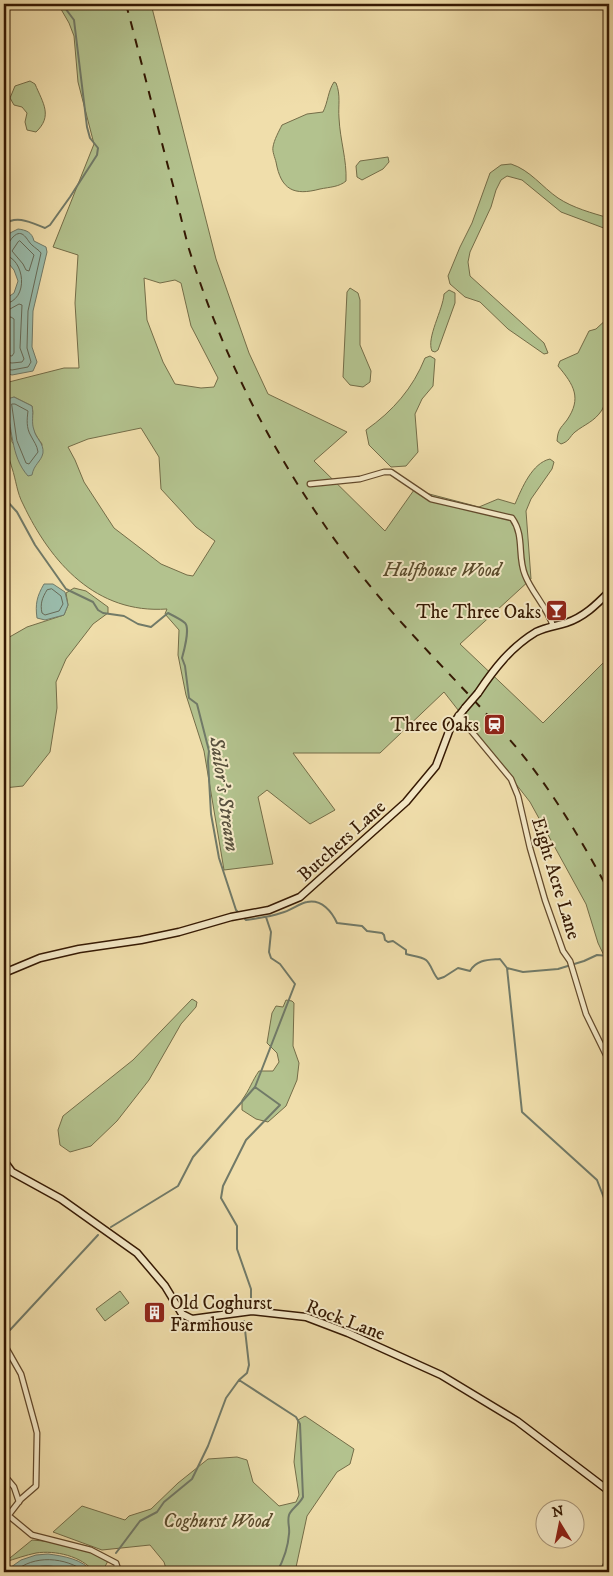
<svg xmlns="http://www.w3.org/2000/svg" width="613" height="1576" font-family="'IM FELL DW Pica',serif">
  <style>
    .green { fill: #b3c28e; stroke: #746d48; fill-rule: evenodd }
    .water { fill: #9abcac; stroke: #717a68 }
    .lines { fill: none; stroke-linecap: round; stroke-linejoin: round }
    .shore { stroke: #676a57; stroke-width: 1 }
    .stream { stroke: #717a68; stroke-width: 2 }
    .street-casing { stroke: #634a2c; stroke-width: 7 }
    .secondary-casing { stroke: #341802; stroke-width: 9 }
    .street { stroke: #f5eac8; stroke-width: 4.5 }
    .secondary { stroke: #f5eac8; stroke-width: 6 }
    .rail { stroke: #341802; stroke-width: 2; stroke-dasharray: 9 9; stroke-linecap: butt }
    .secondary-bridge-casing { stroke: #341802; stroke-width: 9; stroke-linecap: butt }
    .secondary-bridge { stroke: #f5eac8; stroke-width: 6 }
    .labels { text-anchor: middle; stroke-width: 4; stroke-linejoin: round; paint-order: stroke }
    .park-label { font-size: 19px; font-style: italic; fill: #5a4b2c; stroke: #f5eac8 }
    .poi-label { font-size: 19px; fill: #341802; stroke: #f5eac8; text-anchor: end }
    .street-label { font-size: 19px; fill: #341802; stroke: #f5eac8 }
    .water-label { font-size: 20px; font-style: italic; fill: #58513e; stroke: #f5eac8 }
  </style>
  <rect width="100%" height="100%" fill="#f0deab"/>
  <filter id="stains"><feTurbulence type="fractalNoise" baseFrequency=".004" numOctaves="4"/><feColorMatrix values="0 0 0 0 .2 0 0 0 0 .09 0 0 0 0 .02 0 0 0 .5 -.17"/></filter>
  <radialGradient id="worn" r=".72"><stop offset=".6" stop-color="#630" stop-opacity="0"/><stop offset="1" stop-color="#630" stop-opacity=".3"/></radialGradient>
  <path class="green" d="M58,4H151L216,259L249,353L268,394L347,432L314,461L385,531L414,490L479,507L498,499L515,504C522,488 532,463 550,459L554,462L552,469L531,499L526,511L531,579L460,644L543,723L609,657V966L598,943L586,904L530,802L444,692L380,753H293L335,810L310,824L267,790L258,797L273,864L224,870L204,751L186,695L178,655L179,630L165,614L167,609C96,614 51,563 23,504C17,493 16,480 12,468C10,459 5,451 4,442C1,425 4,398 5,383L64,368H79L75,303L78,255L53,247L94,144L78,82L74,36L69,23ZM144,278L160,283L175,280L181,283L191,326L218,378L214,387L201,388L175,384L163,362L147,320ZM14,397L32,406C33,412 33,413 32,418C30,428 37,437 42,444L39,461L33,467L12,442L8,413L5,403ZM141,428L159,457L161,489L196,527L215,541L193,576L187,575L161,564L114,528L84,482L75,460L68,447L88,439Z
    M30,81L35,84C43,103 53,116 36,132L27,130L25,122L27,113L22,107L14,105L10,98L15,86Z
    M334,82L336,83C341,95 338,106 339,118C340,140 347,160 346,181C339,187 330,187 320,189C294,196 281,190 276,162C275,158 272,151 273,147C274,140 279,131 282,125L307,114L323,112C328,102 328,91 334,82Z
    M388,157L389,162L383,169L362,180L357,177L356,166L360,161Z
    M511,164C530,170 542,187 558,198C573,208 592,213 609,218V230L561,212L522,180L507,176L501,180L496,190L491,207L470,252L468,262L470,276L544,343L548,353L544,354L508,329L480,302L465,297L450,284L448,276L460,247L472,223L490,173L501,165Z
    M350,288L358,293L360,300V345L371,371L370,382L363,387L350,385L343,377L347,292Z
    M449,290L455,293V303L438,350L435,352L432,351C426,338 443,310 444,294Z
    M609,317C609,341 613,390 602,410C594,422 585,424 575,432C569,437 570,441 561,444L557,441C558,429 560,429 567,420C582,398 574,385 558,366L560,361L578,353L589,331L596,329Z
    M430,356L435,359L433,386L422,399L415,414L418,452L406,466L391,467L369,445L366,430C393,411 413,388 425,358Z
    M74,588L86,591L108,607V613L93,624L66,659L56,682L57,708L50,752L23,786L4,788V679L8,675C9,661 2,654 6,639L27,627L64,615L68,605L66,593Z
    M192,999L197,1002L196,1007L181,1024L149,1080L117,1121L91,1146L70,1152L60,1145L58,1130L63,1116L133,1060Z
    M286,1000L292,1001L294,1003L293,1046L299,1063L297,1080L286,1106L268,1122L256,1119L242,1110V1100C250,1089 252,1081 259,1071H273L279,1062L277,1053L267,1043L272,1013L276,1006L283,1007Z
    M120,1291L129,1303L105,1321L96,1309Z
    M305,1416L354,1449L350,1464L337,1472L307,1516L295,1572H167L164,1562L150,1545L102,1550L53,1532L82,1506L125,1520L129,1516L151,1509L178,1483L208,1459L237,1457L247,1460L253,1482L279,1506L296,1502L299,1495L294,1462L298,1420Z
    M32,1540L77,1544L108,1561L102,1572H94C82,1556 55,1550 36,1553C26,1555 15,1559 5,1562Z
    M609,1552V1572H599Z"/>
  <path class="water" d="M18,229C26,230 32,232 34,241L46,247L47,252L33,311L32,347L37,362L33,371L12,375L5,373L4,371V300L14,293L18,281L14,270L4,258V243L10,233Z
    M14,397L32,406C34,415 31,422 34,430C36,439 44,443 43,453C41,462 34,464 32,475L28,476C10,456 13,427 5,403L7,399Z
    M44,584H53L65,592L68,605L64,615L45,620L37,618C35,604 37,596 44,584Z
    M48,1554C63,1556 83,1559 92,1572H4L21,1560L36,1555Z"/>
  <g class="lines">
    <path class="shore" d="M20,241L34,255L29,271L26,270L23,264L12,251L18,242Z
      M4,245C10,244 9,241 13,237C23,227 27,241 32,245C35,248 39,250 41,253L28,311L27,348L31,362L28,367L12,370L4,369
      M4,255C25,258 30,301 4,304
      M4,310L10,309L19,304L22,305L20,348L24,359L22,362L12,363L4,362
      M4,318L11,317L14,319V353L12,356L4,355
      M12,404H15L28,411C27,419 26,428 31,436C34,442 37,445 38,452L29,464L26,463L17,441Z
      M52,589L61,596L63,604L59,611L45,615L42,613C40,604 42,598 47,590Z
      M14,1572C34,1554 65,1557 86,1572
      M23,1572C39,1563 57,1565 73,1572"/>
    <path class="stream" d="M4,225C16,214 32,223 45,228L50,225L70,197L97,155L98,148L90,138L87,127L74,20L62,4
      M4,470L7,501L17,512L35,545L66,589L93,602L98,610L103,613L124,616L138,624L151,627L168,613C172,615 182,620 185,623C190,628 184,651 182,658L185,666L189,698L197,704L209,751L208,761L211,814L219,858L236,910L239,913
      M242,916L246,920C258,918 270,917 281,913C290,911 300,903 307,902C322,899 332,912 337,923L362,926L367,931L382,933L384,935L385,940L388,942L393,941L406,950V954C411,956 421,956 426,960C431,964 433,974 438,979L444,977L458,968L470,971C477,959 489,960 500,959L507,968L522,1112L597,1180L609,1211
      M507,968L523,972L558,969L584,961L597,955L609,956
      M111,1227L178,1186L193,1157L255,1087L295,984L280,964L271,958L269,952L271,932L266,917
      M251,1301V1289L237,1249V1226L221,1198L223,1186L246,1140L280,1105L255,1087
      M10,1330L98,1235
      M239,1380L296,1417L300,1424L303,1497C299,1505 291,1509 289,1515C287,1522 290,1527 289,1534C288,1548 283,1561 277,1572
      M116,1553L140,1521L157,1512L164,1502L192,1479L208,1446L226,1398L239,1380L247,1373L249,1365L244,1321
      M604,1572L609,1565"/>
    <defs>
      <path id="street" d="M310,484L360,479L384,472H391L431,499L512,518C525,536 517,556 525,575C532,593 547,607 553,626
        M458,715L511,779L518,796L530,848L545,900L563,951L570,961L586,1014L609,1061
        M4,1344L21,1374L35,1425L37,1433L36,1486L21,1499L4,1521
        M4,1475L14,1487L19,1502
        M9,1516L32,1535L91,1550L116,1563L119,1572"/>
      <path id="secondary" d="M478,693C494,669 511,647 536,632C546,627 556,626 566,623C584,617 596,605 609,592
        M4,973L40,958L79,949L141,940L179,932L231,917L269,910L300,897L406,802L436,766L451,726L465,708
        M4,1161L12,1172L61,1199L137,1253L165,1286L182,1314L192,1319L252,1311L306,1317L348,1333L441,1375L517,1421L609,1491"/>
    </defs>
    <use href="#street" class="street-casing"/>
    <use href="#secondary" class="secondary-casing"/>
    <use href="#street" class="street"/>
    <use href="#secondary" class="secondary"/>
    <path class="rail" d="M126,4C141,60 155,117 170,174C177,199 182,224 189,249C222,356 274,456 340,547C390,617 454,676 510,740C550,786 580,838 609,891"/>
    <defs>
      <path id="secondary-bridge" d="M465,708L478,693"/>
    </defs>
    <use href="#secondary-bridge" class="secondary-bridge-casing"/>
    <use href="#secondary-bridge" class="secondary-bridge"/>
  </g>
  <defs>
    <symbol id="bar-square" viewBox="-11 -11 22 22"><rect x="-9" y="-9" width="18" height="18" rx="4" fill="#8f2418" stroke="#f5eac8"/><path d="M-6-5H6L.8 .8V4.5H3.5V6h-7V4.5H-.8V.8Z" fill="#fff"/></symbol>
    <symbol id="station-square" viewBox="-11 -11 22 22"><rect x="-9" y="-9" width="18" height="18" rx="4" fill="#8f2418" stroke="#f5eac8"/><path d="M-3-6H3Q5-6 5-4V2Q5 4 3 4L4.5 6H3L1.5 4h-3L-3 6H-4.5L-3 4Q-5 4-5 2V-4Q-5-6-3-6ZM-3.5-4v3h7v-3ZM-3.5 1v1.5H-2V1ZM2 1v1.5H3.5V1Z" fill="#fff"/></symbol>
    <symbol id="building-square" viewBox="-11 -11 22 22"><rect x="-9" y="-9" width="18" height="18" rx="4" fill="#8f2418" stroke="#f5eac8"/><path d="M-4-6H4V6H1V3H-1V6H-4ZM-2.5-4.3h1.7v1.8h-1.7ZM.8-4.3h1.7v1.8H.8ZM-2.5-1h1.7V.8h-1.7ZM.8-1h1.7V.8H.8Z" fill="#fff"/></symbol>
  </defs>
  <g fill-rule="evenodd">
    <use href="#bar-square" x="544" y="598" width="25" height="25"/>
    <use href="#station-square" x="482" y="712" width="25" height="25"/>
    <use href="#building-square" x="142" y="1300" width="25" height="25"/>
  </g>
  <g class="labels">
    <g class="park-label">
      <text x="442" y="576">Halfhouse Wood</text>
      <text x="217" y="1527">Coghurst Wood</text>
    </g>
    <g class="poi-label">
      <text x="541" y="618">The Three Oaks</text>
      <text x="479" y="731">Three Oaks</text>
      <text x="170" y="1309" text-anchor="start">Old Coghurst<tspan x="170" dy="22">Farmhouse</tspan></text>
    </g>
    <g class="street-label">
      <text transform="translate(341 840) rotate(-42)" y="7">Butchers Lane</text>
      <text transform="translate(557 878) rotate(73)" y="7">Eight Acre Lane</text>
      <text transform="translate(346 1319) rotate(21)" y="7">Rock Lane</text>
    </g>
    <g class="water-label">
      <text transform="translate(225 794) rotate(82)" y="7">Sailor's Stream</text>
    </g>
  </g>
  <rect width="613" height="1576" fill="none" stroke="#f0deab" stroke-width="20"/>
  <rect x="5" y="5" width="603" height="1566" fill="none" stroke="#341802" stroke-width="2.5"/>
  <rect x="10" y="10" width="593" height="1556" fill="none" stroke="#341802"/>
  <g transform="translate(560 1524) rotate(350)"><circle r="24" fill="#f5eac8" stroke="#a89679"/>
  <path d="M0-4L9 19L0 12L-9 19Z" fill="#8f2418"/>
  <text y="-8" font-size="14" font-weight="bold" text-anchor="middle" fill="#341802">N</text>
  </g>
  <rect width="100%" height="100%" filter="url(#stains)"/>
  <rect width="100%" height="100%" fill="url(#worn)"/>
</svg>
